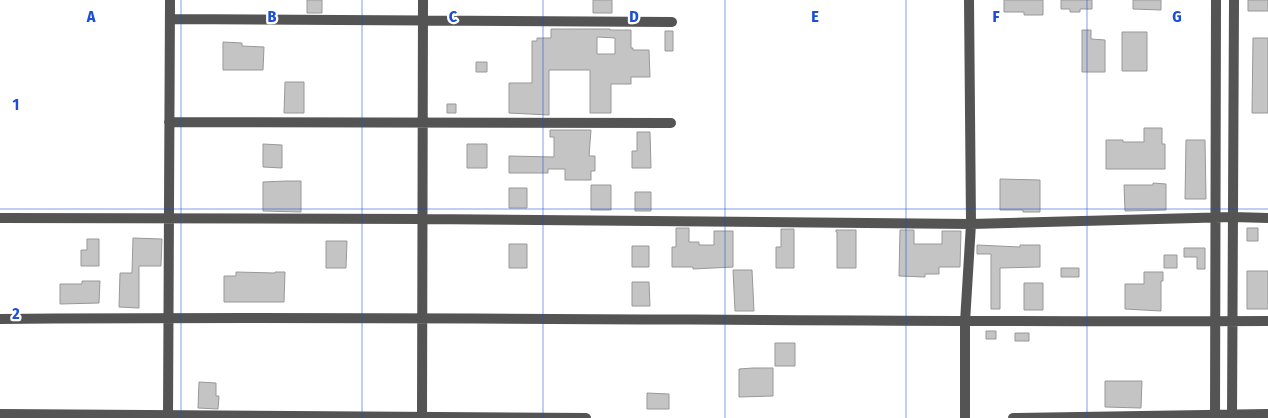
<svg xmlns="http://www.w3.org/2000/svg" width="1268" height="418" font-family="'Fira Sans Condensed',sans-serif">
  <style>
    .building { fill: #c4c4c4; stroke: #989898; fill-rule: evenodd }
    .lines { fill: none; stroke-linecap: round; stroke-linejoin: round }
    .street { stroke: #545454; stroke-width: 10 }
    .grid { fill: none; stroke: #1d4ed8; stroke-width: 1; stroke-opacity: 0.55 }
    .grid-label { font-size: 16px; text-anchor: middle; font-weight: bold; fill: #1d4ed8; stroke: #fff; stroke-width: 4.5; stroke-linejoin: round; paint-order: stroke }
  </style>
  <rect width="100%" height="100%" fill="#fff"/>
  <path class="building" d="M307,0H322V13H307Z
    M593,0H612V13H593Z
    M1004,0H1043V15H1024V12H1004Z
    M1061,0H1092V9H1080V12H1070V9H1061Z
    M1133,0H1161V10L1133,9Z
    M1248,0H1268V11H1248Z
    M551,29H610V30H631V48H633V50H649L650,77H631V84H611V113H590V70H549V115L509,113V83H532V41H537V38H551ZM597,37L615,38V54H597Z
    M1082,30H1091V39L1105,40V72H1082Z
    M665,31H673V51H665Z
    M1122,32H1147V71H1122Z
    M1253,38H1268V113H1252Z
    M223,42L242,43V46L264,47L263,70H223Z
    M476,62H487V72H476Z
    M285,82H304V113H284Z
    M447,104H456V113H447Z
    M1144,128H1162V144H1165V169H1106V140H1123V142H1144Z
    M550,130H591L589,156H595V171H591V180H565V169H548V173H509V156L554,157V137H550Z
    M637,132H650L651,168H632V151H637Z
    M1186,140H1205L1206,199H1185Z
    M263,144L282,145V168L263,167Z
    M467,144H487V168H467Z
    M1000,179L1040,180V212H1023V210H1000Z
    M286,181H301V212L263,211V182Z
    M1153,183L1166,184V210L1125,211L1124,185H1153Z
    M591,185H611V210H591Z
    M509,188H527V208H509Z
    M635,192H651V211H635Z
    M676,228H689V242H699V245H714V231H733V267L693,269V267H672V247H676Z
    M1247,228H1258V241H1247Z
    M781,229H794V268H776V247H781Z
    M836,230H856V268H837V232H836Z
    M900,230H914V244H942V231H961L960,267H939V274H925V277L899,276Z
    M133,238L162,239L161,266H139V308L119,307L120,273H132Z
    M87,239H99V266H81V250H87Z
    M326,241H347L346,268H326Z
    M509,244H527V268H509Z
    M977,245L1020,247V245H1040V267L1000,268V309H991V254H977Z
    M632,246H649V267H632Z
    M1184,248H1205V269H1197V257H1184Z
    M1164,255H1177V268H1164Z
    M1061,268H1079V277H1061Z
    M733,270H752L754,311H735Z
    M1247,271H1268V309H1247Z
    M236,272L275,273V272H285L284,302H224V276H236Z
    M1144,272H1163V281H1161V311L1125,309V284H1144Z
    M82,281H100L99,303L60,304V284H82Z
    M632,282H649L650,306H632Z
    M1024,283H1043V310H1024Z
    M986,331H996V339H986Z
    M1015,333H1029V341H1015Z
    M775,343H795V366H775Z
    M753,368H773V396L739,397V369Z
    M1105,381H1142L1141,408L1105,407Z
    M199,382L216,383V396H219L218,409L198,408Z
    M647,393L669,394V409H647Z"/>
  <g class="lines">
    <path class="street" d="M170,19L672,22
      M169,122L671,123
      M0,218L423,219L971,224L1233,217L1268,218
      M0,319C423,315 845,323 1268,321
      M0,414L586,418
      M168,418L170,0
      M422,418L423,0
      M965,418V322L971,224L969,0
      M1013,418L1268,414
      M1215,418L1216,0
      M1232,418L1234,0"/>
  </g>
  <path class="grid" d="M181,0V418M362,0V418M543,0V418M725,0V418M906,0V418M1087,0V418M0,209H1268"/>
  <g class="grid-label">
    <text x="91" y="22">A</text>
    <text x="272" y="22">B</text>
    <text x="453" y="22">C</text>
    <text x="634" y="22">D</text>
    <text x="815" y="22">E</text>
    <text x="996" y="22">F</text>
    <text x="1177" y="22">G</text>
    <text x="16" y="110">1</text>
    <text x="16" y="319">2</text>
  </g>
</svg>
